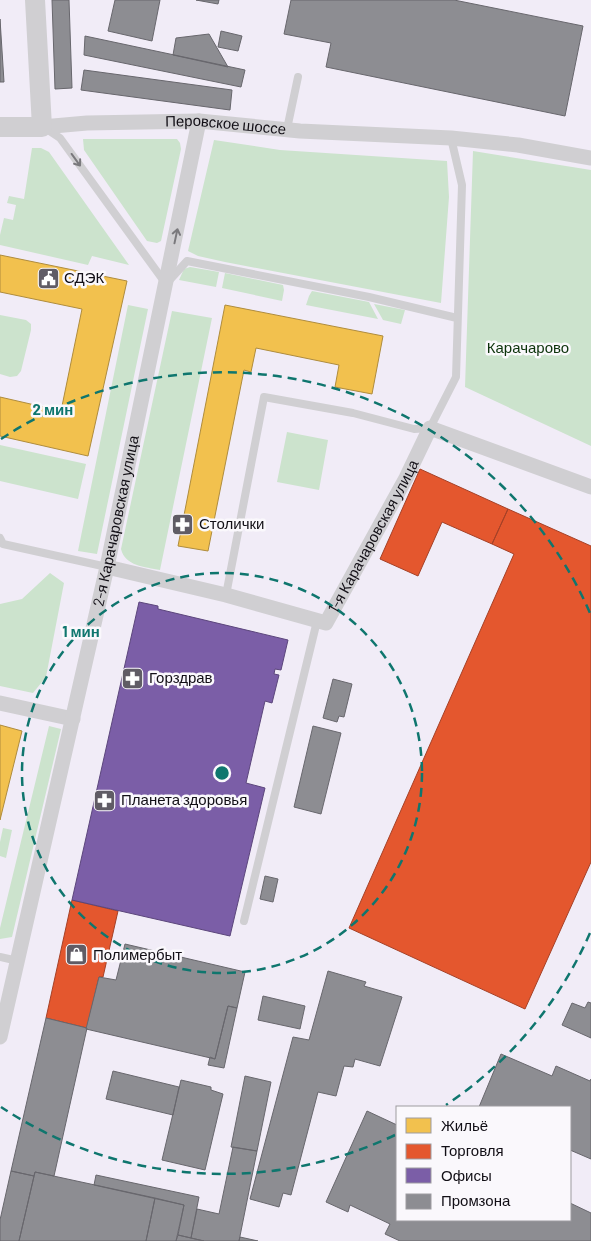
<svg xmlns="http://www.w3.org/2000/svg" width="591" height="1241" font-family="Barlow,sans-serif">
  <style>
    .green { fill: #cce3cd }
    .homes { fill: #f2c14e; stroke: #af8c3d }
    .shops { fill: #e4572e; stroke: #a54127 }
    .offices { fill: #7b5ea7; stroke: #5c467c }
    .industry { fill: #8d8d92; stroke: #68676d }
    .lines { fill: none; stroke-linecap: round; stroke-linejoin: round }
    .service { stroke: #d0cfd2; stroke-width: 8 }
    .minor { stroke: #d0cfd2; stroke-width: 15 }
    .tertiary { stroke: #d0cfd2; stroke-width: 20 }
    .oneway { stroke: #7a797d }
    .ring { fill: none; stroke: #0f766e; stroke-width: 2.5; stroke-dasharray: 9 6 }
    .labels { text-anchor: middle; stroke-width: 5; stroke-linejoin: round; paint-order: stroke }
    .street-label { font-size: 15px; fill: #120f16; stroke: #faf8fc }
    .poi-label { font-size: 15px; fill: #120f16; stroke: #faf8fc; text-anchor: start }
    .park-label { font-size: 15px; fill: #0c330b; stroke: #faf8fc }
    .centre { fill: #0f766e; stroke: #faf8fc; stroke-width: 2.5 }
    .ring-label { font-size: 15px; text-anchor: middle; font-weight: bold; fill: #0f766e; stroke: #faf8fc; stroke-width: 5; stroke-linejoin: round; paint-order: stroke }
  </style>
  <rect width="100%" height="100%" fill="#f1ecf7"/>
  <path class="green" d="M83,139H177L180,143L181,149L161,241L157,243L147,241L84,150Z
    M214,140L280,150L447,161L449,197L441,303L225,262L198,256L188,251Z
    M32,148H41L49,152L129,265L92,256L88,265L0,245V235L4,218L13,220L16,205L7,203L9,196L24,199Z
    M473,151L591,170V446L465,387Z
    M190,267L219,272L216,287L179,280L184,269Z
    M225,273L283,285L284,290L282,301L222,288Z
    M312,291L369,302L378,319L306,305L309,296Z
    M374,304L405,310L401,324L383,320Z
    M128,305L148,309L97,554L78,551Z
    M172,311L212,318L160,570C145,567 125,566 121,549Z
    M0,315L26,320L31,324V330L21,371L17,376L10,377L0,374Z
    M287,432L328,440L319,490L277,482Z
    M0,445L86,464L78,499L0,481Z
    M50,573L64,583L46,677L33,693L0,686V604L22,599Z
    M49,726L61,729L12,937L0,939V928Z
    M3,828L12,830L6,858L0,856V842Z"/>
  <path class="homes" d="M0,255L127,281L88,456L0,436V397L61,411L82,309L0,292Z
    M225,305L383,336L372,394L335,387L339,365L256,348L251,372L244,370L208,551L178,546Z
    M0,725L22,731L0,820Z"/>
  <path class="shops" d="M420,469L508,509L492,544L442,522L418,576L380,559Z
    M508,509L591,546V862L525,1009L349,928L514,554L492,544Z
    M72,900L118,911L103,977H99L87,1028L46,1018Z"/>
  <path class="offices" d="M139,602L158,606V609L288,640L281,670L275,669L274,674L279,675L272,703L265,701L246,783L265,788L230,936L72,900Z"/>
  <path class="industry" d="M52,0H69L72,88L55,89Z
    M115,0H160L152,41L108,31Z
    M196,0H219L218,4Z
    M291,0H454L583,26L565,116L326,67L331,43L284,34Z
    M0,19L4,82H0Z
    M221,31L242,36L238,51L218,47Z
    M209,34L228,67L173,55L176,38Z
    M85,36L245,70L241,87L84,55Z
    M84,70L232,90L230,110L81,90Z
    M333,679L352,684L344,717L339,716L337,722L323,718Z
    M313,726L341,733L321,814L294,807Z
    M265,876L278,879L273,902L260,899Z
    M125,944L245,972L237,1008L228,1006L215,1059L86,1029L99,977L116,980Z
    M328,971L366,982L364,986L402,997L380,1066L355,1059L353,1067L344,1066L336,1096L318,1092L291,1195L283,1193L279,1207L250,1199L293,1037L309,1040Z
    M263,996L305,1006L300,1029L258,1020Z
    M588,1002L591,1003V1038L562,1025L572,1003L585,1008Z
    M228,1006L237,1008L224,1068L208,1065L210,1057L215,1059Z
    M46,1018L87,1028L54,1176L35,1172L34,1176L11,1171Z
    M501,1054L552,1076L556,1066L590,1081L591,1079V1159L570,1150V1107H479Z
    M113,1071L179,1087L173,1115L106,1099Z
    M245,1076L271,1082L257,1151L231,1147Z
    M181,1080L211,1087V1090L223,1094L205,1170L162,1160Z
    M367,1111L397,1125V1220H570V1203L591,1213V1241H400L385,1234L390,1224L350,1205L348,1212L326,1202Z
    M233,1147L257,1151L239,1241H204L191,1238L197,1209L219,1214Z
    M11,1171L34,1176L19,1241H0V1220Z
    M35,1172L155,1198L146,1241H19Z
    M96,1175L199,1197L191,1238L178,1235L184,1205L94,1185Z
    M155,1198L184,1205L176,1241H146Z
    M178,1235L204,1241H176Z
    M240,1237L258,1241H239Z"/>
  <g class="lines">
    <path class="service" d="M45,128L60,138L166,284L187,261L369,297L457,318
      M287,129L298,77
      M0,538L3,544L107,567
      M226,595L264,397L353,413L414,429L430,428L456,377L462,185L451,138
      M244,921L317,621
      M0,957L18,961"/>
    <g class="minor">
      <path id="s1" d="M42,127L87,123L199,121L300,131L451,138L518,145L591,158"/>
      <path id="s2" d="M107,567L226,595L326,623L406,478L430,428L591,487"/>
      <path d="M0,703L73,719"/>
      <path id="s3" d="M0,1037L107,567L199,121"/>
    </g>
    <path class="tertiary" d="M0,127H42L35,0"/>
  </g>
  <defs><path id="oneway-shaft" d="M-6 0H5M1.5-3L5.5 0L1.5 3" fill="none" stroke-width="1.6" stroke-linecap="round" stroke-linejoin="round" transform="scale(1.25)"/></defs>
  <g class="oneway">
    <use href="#oneway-shaft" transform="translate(76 160) rotate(54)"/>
    <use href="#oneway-shaft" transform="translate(176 236) rotate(-78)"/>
  </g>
  <g class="ring">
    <circle cx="222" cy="773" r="200"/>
    <path d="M590 933A401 401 0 0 1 446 1105M395 1135A401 401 0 0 1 1 1107M1 439A401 401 0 0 1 590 613"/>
  </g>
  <defs>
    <symbol id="civic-square" viewBox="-11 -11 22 22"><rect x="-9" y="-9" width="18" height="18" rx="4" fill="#605c65" stroke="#faf8fc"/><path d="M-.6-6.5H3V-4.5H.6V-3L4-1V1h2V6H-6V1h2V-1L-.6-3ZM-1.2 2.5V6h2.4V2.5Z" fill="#fff"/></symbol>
    <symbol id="pharmacy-square" viewBox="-11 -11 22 22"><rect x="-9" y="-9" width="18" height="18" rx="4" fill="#605c65" stroke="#faf8fc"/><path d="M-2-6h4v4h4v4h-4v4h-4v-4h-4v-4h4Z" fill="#fff"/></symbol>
    <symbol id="shop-square" viewBox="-11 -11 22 22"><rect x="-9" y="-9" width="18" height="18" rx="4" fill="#605c65" stroke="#faf8fc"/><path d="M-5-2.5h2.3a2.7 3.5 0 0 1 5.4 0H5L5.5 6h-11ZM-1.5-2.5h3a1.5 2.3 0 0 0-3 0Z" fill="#fff"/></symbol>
  </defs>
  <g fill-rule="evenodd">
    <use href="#civic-square" x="36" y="266" width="25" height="25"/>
    <use href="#pharmacy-square" x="170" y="512" width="25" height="25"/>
    <use href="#pharmacy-square" x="120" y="666" width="25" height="25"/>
    <use href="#pharmacy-square" x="92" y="788" width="25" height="25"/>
    <use href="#shop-square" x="64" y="942" width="25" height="25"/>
  </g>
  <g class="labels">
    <g class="street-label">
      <text dy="5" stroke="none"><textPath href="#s1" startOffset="184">Перовское шоссе</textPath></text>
      <text dy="5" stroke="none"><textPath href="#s3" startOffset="529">2-я Карачаровская улица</textPath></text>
      <text dy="5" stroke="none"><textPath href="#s2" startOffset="325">1-я Карачаровская улица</textPath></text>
    </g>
    <g class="poi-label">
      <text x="64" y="283">СДЭК</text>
      <text x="199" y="529">Столички</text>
      <text x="149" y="683">Горздрав</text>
      <text x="121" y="805">Планета здоровья</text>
      <text x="93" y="960">Полимербыт</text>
    </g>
    <g class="park-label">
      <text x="528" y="353">Карачарово</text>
    </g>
  </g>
  <circle cx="222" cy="773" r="8" class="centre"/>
  <g class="ring-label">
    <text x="53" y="415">2 мин</text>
    <text x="81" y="637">1 мин</text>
  </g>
  <rect x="396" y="1106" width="175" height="115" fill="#faf8fc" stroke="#9d9ba0"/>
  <rect x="406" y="1118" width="25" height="15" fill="#f2c14e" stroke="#9d9ba0"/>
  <text x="441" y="1131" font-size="15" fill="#120f16">Жильё</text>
  <rect x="406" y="1144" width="25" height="15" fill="#e4572e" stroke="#9d9ba0"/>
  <text x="441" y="1156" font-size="15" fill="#120f16">Торговля</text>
  <rect x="406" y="1168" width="25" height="15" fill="#7b5ea7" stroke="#9d9ba0"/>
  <text x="441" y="1181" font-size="15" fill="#120f16">Офисы</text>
  <rect x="406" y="1194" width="25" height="15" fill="#8d8d92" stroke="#9d9ba0"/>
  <text x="441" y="1206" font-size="15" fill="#120f16">Промзона</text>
</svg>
